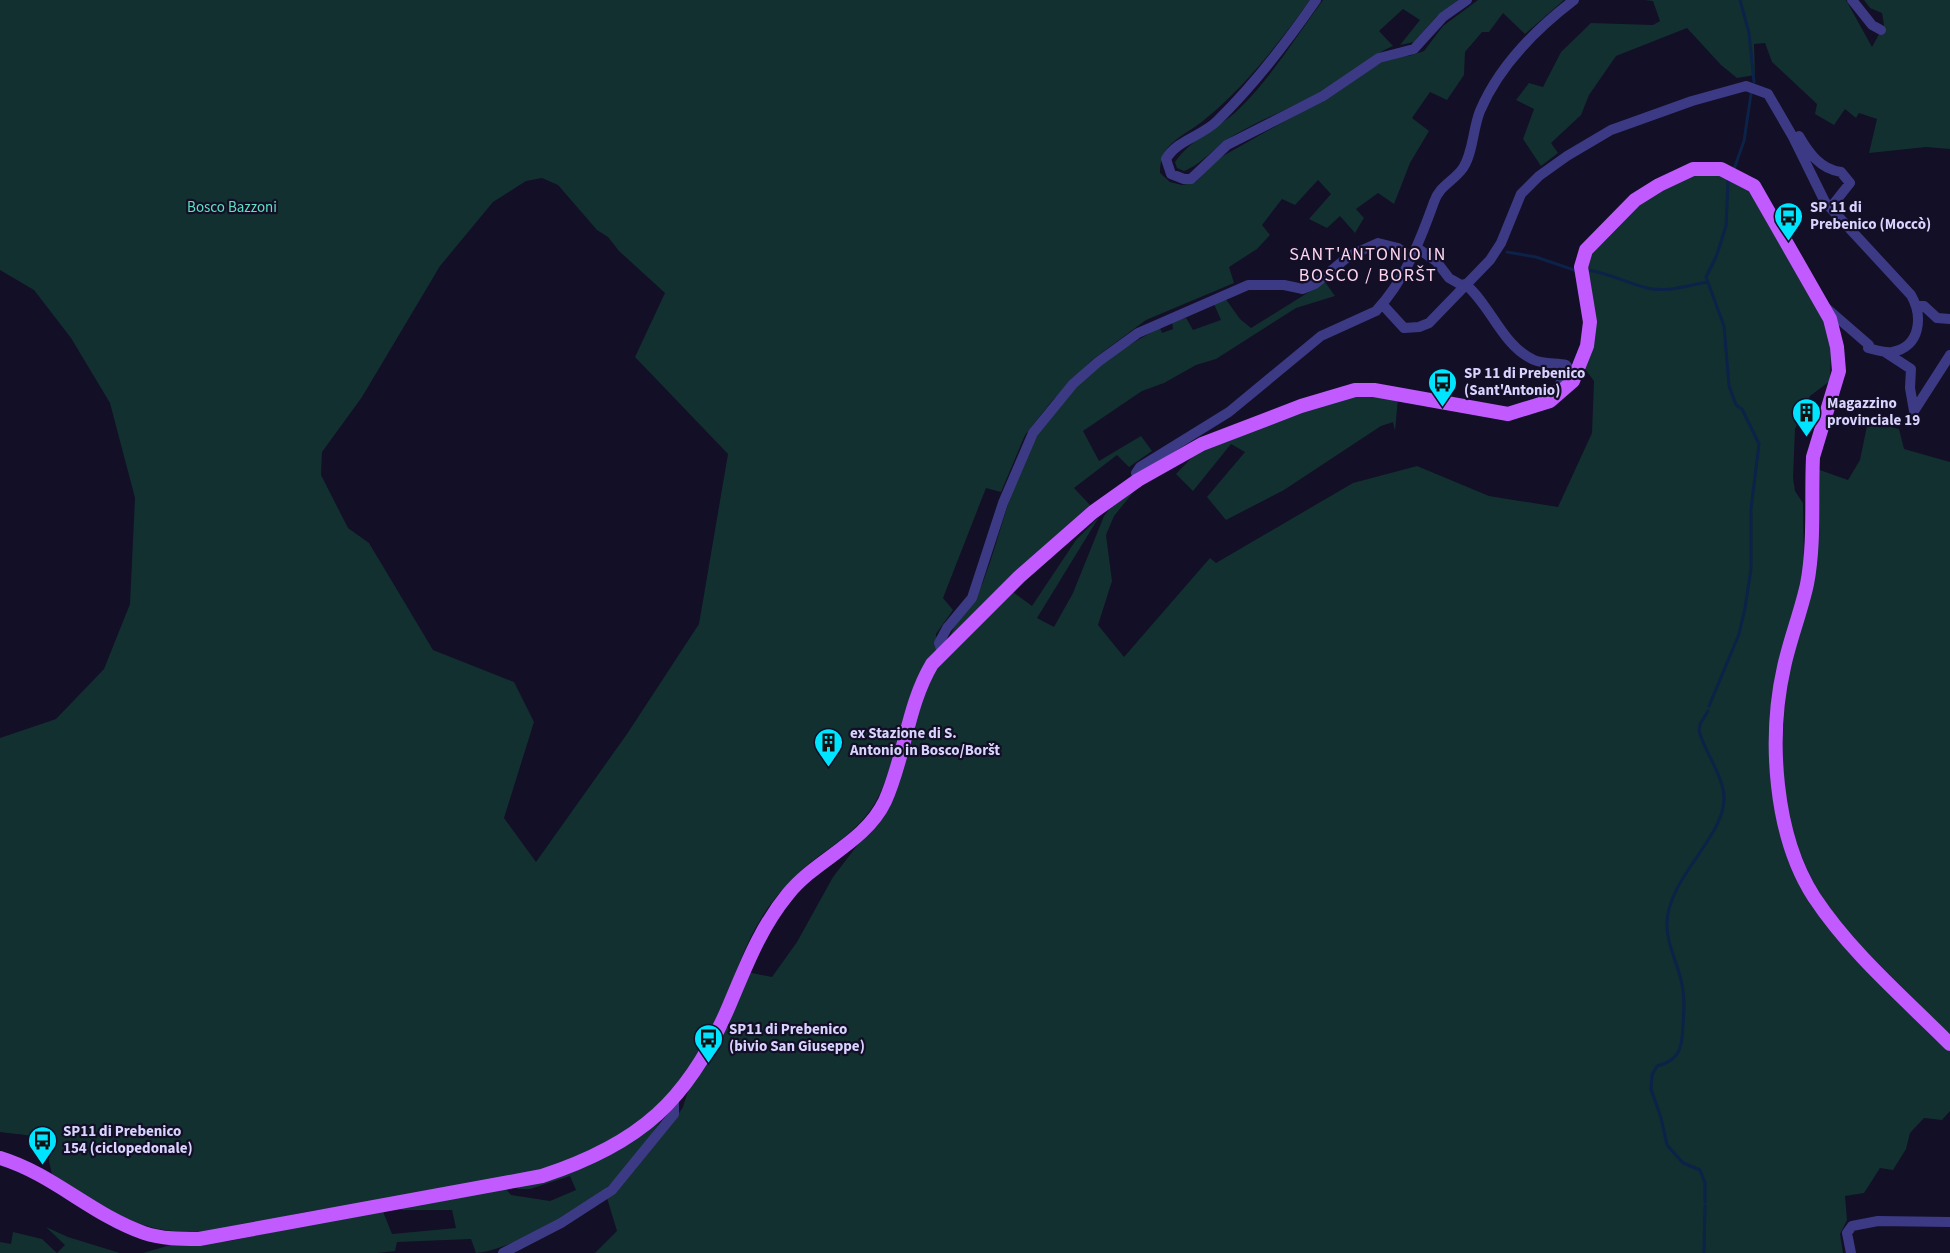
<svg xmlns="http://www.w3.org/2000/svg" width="1950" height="1253" font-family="'Source Sans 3',sans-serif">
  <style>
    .green { fill: #12302f; fill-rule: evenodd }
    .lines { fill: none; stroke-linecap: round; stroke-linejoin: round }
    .stream { stroke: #0c2248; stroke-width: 3 }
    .minor { stroke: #3d3a85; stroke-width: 10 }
    .major { stroke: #c25bff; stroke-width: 14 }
    .labels { text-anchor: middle; stroke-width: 4.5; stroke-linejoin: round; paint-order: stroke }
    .park-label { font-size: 15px; fill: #5fe0c0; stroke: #130f26 }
    .poi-label { font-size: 15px; font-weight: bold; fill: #d9d4ff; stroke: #130f26; text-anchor: start }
    .quarter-label { font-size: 18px; letter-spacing: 1.5px; fill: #ffd6f0; stroke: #130f26 }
  </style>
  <rect width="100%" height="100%" fill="#130f26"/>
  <path class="green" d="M0,0H1310C1278,44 1246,86 1204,120C1182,138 1160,142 1160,173L1170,182L1182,185L1196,182L1214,161L1338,91L1372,68L1391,57L1409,56L1424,51L1443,26L1478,0H1564L1525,34L1503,13L1489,32H1482L1465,52L1464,75L1447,100L1430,92L1412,118L1429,131L1410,163L1394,204L1378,193L1356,209L1364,218L1355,233L1340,216L1327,228L1309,219L1331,194L1318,180L1295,205L1282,199L1262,225L1270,235L1257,249L1229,267L1234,283L1146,320L1092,360L1052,401L1025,435L1001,492L986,488L943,598L953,610L936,634L937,650C898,691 903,755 875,803C857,833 830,846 805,867C789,881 773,899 762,917C737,956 729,1003 706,1042C689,1071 667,1099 642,1121C579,1177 440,1189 358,1204C340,1207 322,1209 305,1212C247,1225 193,1244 135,1222C105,1210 79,1191 52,1174C43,1130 42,1138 0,1132V738L56,719L104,669L130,604L135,498L110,403L71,338L34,290L0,270ZM542,178L558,185L597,230L608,237L619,251L665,293L635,357L728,454L699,624L627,734L536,862L504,818L534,722L514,682L433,650L369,543L348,528L321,475L322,452L362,397L440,266L493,202L526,181Z
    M1323,0H1458L1436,17L1414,42L1400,45L1420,20L1403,9L1379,31L1393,46C1369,56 1356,72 1335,84C1303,103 1268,116 1236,134C1216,145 1203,164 1184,171L1177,168L1175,162C1191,138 1222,127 1242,106C1273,75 1297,35 1323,0Z
    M1644,0H1846L1872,47L1884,25L1882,13L1870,8L1864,0H1950V149L1926,147L1869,153L1877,119L1859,113L1856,118L1845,109L1834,125L1815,114L1817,104L1772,62L1765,43L1754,44L1755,75L1737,78L1721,65L1687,28L1616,56L1589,95L1581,115L1551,143L1558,153L1541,166L1523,139L1534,109L1516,100L1529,83L1543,87L1561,52L1591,23L1653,25L1660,21L1653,1Z
    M1698,172L1724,174L1749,187L1825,323L1831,347L1830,381L1810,396L1795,429L1793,478L1795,491L1803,503L1804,563L1772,720L1795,868L1854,955L1950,1051V1111L1942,1120L1924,1118L1910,1133L1906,1149L1893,1170L1880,1168L1864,1193L1845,1196L1847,1220L1840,1234L1843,1253H595L617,1231L607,1198L674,1121L683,1107L689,1088L747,972L772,977L797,942L833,877L879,817L928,678L1013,592L1032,606L1076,540L1099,517L1037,618L1054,627L1073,593L1104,516L1114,503L1135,490L1114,516L1106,535L1112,581L1098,625L1124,657L1210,558L1216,563L1353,483L1417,466L1489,496L1558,507L1592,433L1594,381L1585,369L1588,257L1629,211L1663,187Z
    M1325,282L1335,296L1296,308L1216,359L1196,365L1164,383L1142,391L1083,431L1099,461L1141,436L1152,451L1129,467L1117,455L1074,488L1090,505L1019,568L950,636C958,616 975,602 983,582C1001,535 1010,483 1035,439C1064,389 1110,353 1160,328L1162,333L1173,329L1172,322L1186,318L1193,330L1221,320L1214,304L1225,298L1240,319L1251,328Z
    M1352,395L1398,398L1395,431L1393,422L1381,426L1284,490L1226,520L1207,497L1245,452L1231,444L1193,491L1176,474L1196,453L1297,412Z
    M1868,421L1899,429L1904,449L1950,462V1037C1906,994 1856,952 1824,900C1767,809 1781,726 1795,627C1802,574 1810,522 1817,469L1848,480L1860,460Z
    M666,1112C649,1140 628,1169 603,1191C578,1212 508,1251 476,1253L471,1239L397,1242L395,1251L377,1253H143L174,1244L230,1241L382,1209L392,1234L456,1228L452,1210H403L395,1207L504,1187L511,1195L550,1201L576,1190L570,1176L530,1189H518L514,1185L545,1179Z
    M46,1227L68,1237L120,1253H57L65,1245Z
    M13,1232L42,1239L57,1253H0V1242L11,1244Z"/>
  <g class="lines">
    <path class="stream" d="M1740,0L1749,33L1754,82
      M1734,169L1744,141L1751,94
      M1507,252L1536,257L1577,271
      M1588,270C1608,273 1627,283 1647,288C1667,293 1688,285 1708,282
      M1709,706L1739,634L1745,608L1751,569V509L1759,444L1742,409L1736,405L1729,386L1724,326L1706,277L1716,257L1726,226L1728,181
      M1705,1202V1183L1700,1170L1683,1163L1667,1145L1661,1118L1651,1089L1652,1075L1657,1066C1680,1060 1682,1048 1683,1026C1684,1011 1685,995 1681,980C1677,962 1666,942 1667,923C1668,878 1724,837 1724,799C1724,776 1705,753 1699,731L1700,724L1708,711
      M1704,1253L1705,1206"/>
    <path class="minor" d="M1316,0C1287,42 1254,85 1217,121C1202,136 1177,140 1166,159L1171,174L1184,179H1191L1227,145L1323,96L1379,58L1414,49L1443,17L1467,0
      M1852,0L1872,25L1881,30
      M1799,136C1809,153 1820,169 1841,172L1850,183L1831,207
      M1417,248L1436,261L1449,278L1463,286
      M1465,284C1491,305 1502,346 1534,360C1543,364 1556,363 1566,365L1568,368L1554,395
      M1382,304L1404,328L1419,327L1429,323L1490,260L1501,243L1521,194L1539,176L1567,156L1611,130L1692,101L1746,86L1768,94L1793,137L1825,202L1911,295C1923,316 1921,347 1892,352C1884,353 1876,350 1868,348L1869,345L1824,306
      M1918,306H1924L1937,318L1950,319
      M1885,352L1911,369L1910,388L1914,411
      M1914,411L1950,355
      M1138,480L1136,473L1140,467L1229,412L1321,336L1376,311C1405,280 1420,241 1434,202C1439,186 1454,181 1463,168C1473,153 1473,128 1480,111C1499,66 1536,29 1574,0
      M942,652L939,643L947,628L972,598L1003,503L1033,433L1073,384L1098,362L1138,333L1248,285H1284L1303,289L1315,284L1349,256L1378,243L1398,248L1412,258
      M503,1253L561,1223L612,1190L674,1114V1099
      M1851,1253L1847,1233L1852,1226L1878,1221L1950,1222"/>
    <path class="major" d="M0,1158C53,1174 92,1215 144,1233C162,1239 181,1239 199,1239L542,1176C640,1144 689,1100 729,1006C746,966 760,928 788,894C816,859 865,843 885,801C905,757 907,706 932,664L1019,577L1093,512L1138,480L1202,444L1301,406L1355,390H1374L1508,414L1550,401L1573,381L1587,346L1590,322L1581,267L1586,250L1635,200L1659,185L1693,169H1721L1754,186L1830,319L1837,347L1839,371L1813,457C1811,498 1815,543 1807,584C1801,612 1790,639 1784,667C1768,738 1774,835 1814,897C1851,953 1903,997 1950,1044"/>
  </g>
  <defs>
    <symbol id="bus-pin" viewBox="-11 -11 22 30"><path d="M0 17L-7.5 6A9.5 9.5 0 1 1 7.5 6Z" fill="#00e5ff" stroke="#130f26"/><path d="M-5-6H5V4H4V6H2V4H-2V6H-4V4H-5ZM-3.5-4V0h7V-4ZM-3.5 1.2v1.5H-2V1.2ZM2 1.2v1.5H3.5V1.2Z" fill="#111"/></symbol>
    <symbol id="building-pin" viewBox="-11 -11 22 30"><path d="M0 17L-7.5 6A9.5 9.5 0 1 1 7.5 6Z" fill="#00e5ff" stroke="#130f26"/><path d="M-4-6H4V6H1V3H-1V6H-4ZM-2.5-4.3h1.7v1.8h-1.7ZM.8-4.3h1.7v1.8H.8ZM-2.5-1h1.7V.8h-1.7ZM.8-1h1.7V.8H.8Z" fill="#111"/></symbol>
  </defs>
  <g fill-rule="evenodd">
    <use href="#bus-pin" x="1772" y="200" width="33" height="45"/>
    <use href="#bus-pin" x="1426" y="366" width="33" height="45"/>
    <use href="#building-pin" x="1790" y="396" width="33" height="45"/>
    <use href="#building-pin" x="812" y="726" width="33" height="45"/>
    <use href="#bus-pin" x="692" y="1022" width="33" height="45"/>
    <use href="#bus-pin" x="26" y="1124" width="33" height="45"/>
  </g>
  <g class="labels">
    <g class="park-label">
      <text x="232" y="212">Bosco Bazzoni</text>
    </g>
    <g class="poi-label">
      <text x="1810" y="212">SP 11 di<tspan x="1810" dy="17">Prebenico (Moccò)</tspan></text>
      <text x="1464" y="378">SP 11 di Prebenico<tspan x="1464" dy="17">(Sant'Antonio)</tspan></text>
      <text x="1827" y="408">Magazzino<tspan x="1827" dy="17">provinciale 19</tspan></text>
      <text x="850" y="738">ex Stazione di S.<tspan x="850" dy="17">Antonio in Bosco/Boršt</tspan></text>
      <text x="729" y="1034">SP11 di Prebenico<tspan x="729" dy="17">(bivio San Giuseppe)</tspan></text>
      <text x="63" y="1136">SP11 di Prebenico<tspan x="63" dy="17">154 (ciclopedonale)</tspan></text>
    </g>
    <g class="quarter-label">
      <text x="1368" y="260">SANT'ANTONIO IN<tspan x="1368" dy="21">BOSCO / BORŠT</tspan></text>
    </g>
  </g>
</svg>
